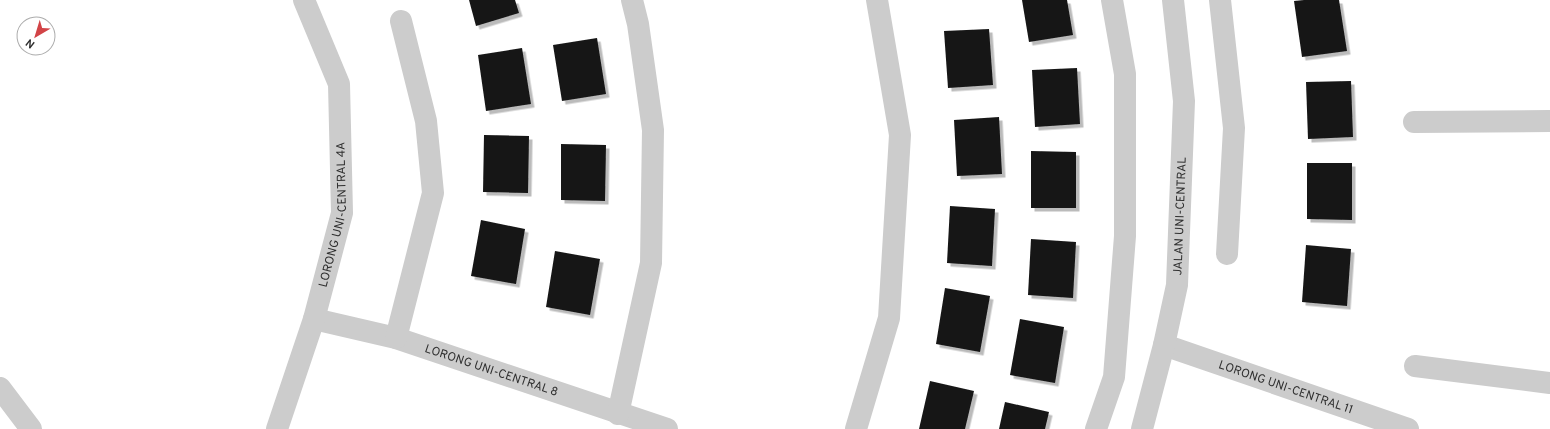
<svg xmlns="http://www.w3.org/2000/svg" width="1550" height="429" font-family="Overpass,sans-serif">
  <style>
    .building { fill: #161616; filter: url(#shadow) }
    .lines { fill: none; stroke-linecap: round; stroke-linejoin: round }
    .minor { stroke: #ccc; stroke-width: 22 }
    .labels { text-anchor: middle; stroke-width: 4; stroke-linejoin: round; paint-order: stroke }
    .street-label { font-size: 12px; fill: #2f2f2f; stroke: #fff }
  </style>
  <defs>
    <filter id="shadow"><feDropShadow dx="3.5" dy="3.5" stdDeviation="0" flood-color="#0004"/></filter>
  </defs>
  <rect width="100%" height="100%" fill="#fff"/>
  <path class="building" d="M469,0H515L519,13L476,26Z
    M1022,0H1067L1073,35L1029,42Z
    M1304,0H1339L1347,51L1302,57L1294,1Z
    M989,29L993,85L948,88L944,31Z
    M597,38L606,94L562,101L553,45Z
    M522,48L531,104L486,111L478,55Z
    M1077,68L1080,124L1035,127L1032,70Z
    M1351,81L1353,137L1308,139L1306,82Z
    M999,117L1002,174L957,176L954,120Z
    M484,135L529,136L528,193L483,192Z
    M561,144L606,145L605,201L561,200Z
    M1031,151L1076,152V208H1031Z
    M1307,163H1352V220L1307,219Z
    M950,206L995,209L992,266L947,263Z
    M481,220L525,229L516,284L471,276Z
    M1031,239L1076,242L1073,298L1028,295Z
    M1306,245L1351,249L1347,306L1302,302Z
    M555,251L600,259L590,315L546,307Z
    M945,288L990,296L980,352L936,344Z
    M1020,319L1064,327L1055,383L1010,375Z
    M930,381L974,391L965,429H919Z
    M1005,402L1049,412L1045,429H999Z"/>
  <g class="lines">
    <g class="minor">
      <path d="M1220,0L1234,128L1227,254"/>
      <path d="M1414,122L1550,121"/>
      <path id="s1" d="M314,319L396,338L667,429"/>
      <path d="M396,338L433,193L426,121L401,21"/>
      <path id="s2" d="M1164,345L1408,429"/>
      <path d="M1415,366L1550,383"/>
      <path d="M0,388L31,429"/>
      <path d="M618,414L651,263L653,130L638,24L632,0"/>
      <path id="s3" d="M277,429L314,319L342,213L339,84L304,0"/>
      <path d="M856,429L889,318L900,135L877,0"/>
      <path d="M1096,429L1114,377L1125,236V74L1112,0"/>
      <path id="s4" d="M1142,429L1164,345L1177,285L1184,101L1173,0"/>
    </g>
  </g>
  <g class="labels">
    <g class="street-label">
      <text dy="4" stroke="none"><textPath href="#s3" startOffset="223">LORONG UNI-CENTRAL 4A</textPath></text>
      <text dy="4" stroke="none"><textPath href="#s4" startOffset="217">JALAN UNI-CENTRAL</textPath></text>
      <text dy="4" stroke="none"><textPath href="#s1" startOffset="185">LORONG UNI-CENTRAL 8</textPath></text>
      <text dy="4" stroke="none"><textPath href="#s2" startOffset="129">LORONG UNI-CENTRAL 11</textPath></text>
    </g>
  </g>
  <g transform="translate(36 36) rotate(218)"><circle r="19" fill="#ffffff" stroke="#acacac"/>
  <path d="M0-3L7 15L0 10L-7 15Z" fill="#d24447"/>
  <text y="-6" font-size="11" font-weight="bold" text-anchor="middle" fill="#2f2f2f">N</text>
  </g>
</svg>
